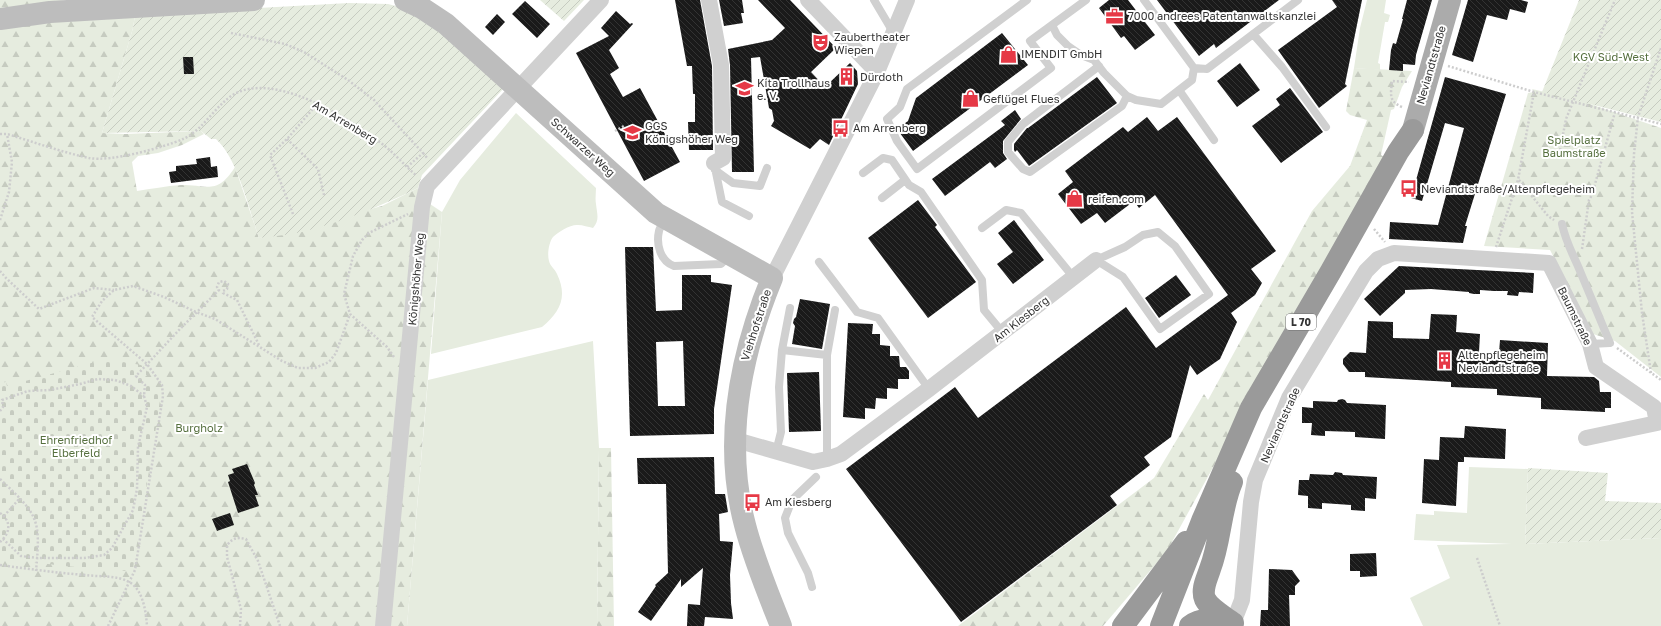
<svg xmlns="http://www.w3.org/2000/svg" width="1661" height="626" font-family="'Golos Text',sans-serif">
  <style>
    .green { fill: #e6ecdf }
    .forest { fill: url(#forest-firs) }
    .cemetery { fill: url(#cemetery-stones) }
    .garden { fill: url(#garden-furrows) }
    .building { fill: url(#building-back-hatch); fill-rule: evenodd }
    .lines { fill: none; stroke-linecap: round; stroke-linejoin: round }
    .path { stroke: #cdcdcd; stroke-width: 2.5; stroke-dasharray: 2 2; stroke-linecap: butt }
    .lane { stroke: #d0d0d0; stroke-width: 8 }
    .street { stroke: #d0d0d0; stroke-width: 16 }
    .secondary { stroke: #bdbdbd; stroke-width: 22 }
    .primary { stroke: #ababab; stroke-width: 22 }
    .highway { stroke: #9a9a9a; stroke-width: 22 }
    .labels { text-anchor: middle; stroke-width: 4; stroke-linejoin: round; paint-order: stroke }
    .shield { fill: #fff; stroke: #707070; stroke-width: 1 }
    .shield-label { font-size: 10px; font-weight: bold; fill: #333 }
    .poi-label { font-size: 11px; fill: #333; stroke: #fff; text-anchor: start }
    .park-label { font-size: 11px; fill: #56703f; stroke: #fff }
    .street-label { font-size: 11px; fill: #333; stroke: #fff }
  </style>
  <defs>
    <pattern id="forest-firs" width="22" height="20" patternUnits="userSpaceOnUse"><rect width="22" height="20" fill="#e6ecdf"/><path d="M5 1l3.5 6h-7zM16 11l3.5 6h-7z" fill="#c6cbc0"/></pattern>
    <pattern id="cemetery-stones" width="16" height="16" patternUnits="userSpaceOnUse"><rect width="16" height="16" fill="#e6ecdf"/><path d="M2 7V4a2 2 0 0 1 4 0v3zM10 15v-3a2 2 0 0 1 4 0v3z" fill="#c6cbc0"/></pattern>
    <pattern id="garden-furrows" width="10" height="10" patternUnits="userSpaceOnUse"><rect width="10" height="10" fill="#e6ecdf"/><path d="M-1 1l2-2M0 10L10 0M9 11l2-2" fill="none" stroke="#c6cbc0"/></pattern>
    <pattern id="building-back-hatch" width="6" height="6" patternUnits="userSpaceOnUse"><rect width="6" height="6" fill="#1a1a1a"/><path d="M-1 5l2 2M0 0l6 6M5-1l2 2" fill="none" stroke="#333"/></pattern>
  </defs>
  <rect width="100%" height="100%" fill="#fff"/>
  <path class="green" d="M1367,0H1386L1384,13L1390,15L1388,22H1385L1378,63L1380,64V70L1354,68L1360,28Z
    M516,113L596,188C596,193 595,199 596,204C597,214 600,220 593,228C588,227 583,225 578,225C571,224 558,232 553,237C549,242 547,254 549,261C550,266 555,269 557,274C568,297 560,312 542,327L431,354L442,212L460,180Z
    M593,341L599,448L597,626H407L428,380Z
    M1469,467L1528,469L1525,544L1661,538V626H1423L1410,598L1450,578L1437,545L1512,544L1414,540L1416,514L1434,515V511L1467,513Z"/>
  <path class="forest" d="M0,0H68L0,9Z
    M135,15L133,28L102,133L125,134L201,131L204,134L182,145L158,153L138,156L132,162L137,191C151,189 166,186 181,185C209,185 217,195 235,167L259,238L382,206L418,188V196L442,212L407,626H0V26Z
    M1354,68L1412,71L1402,87L1394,109L1391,110L1381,155L1384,157L1167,551L1103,626H958L1154,478L1204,394L1208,400L1312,211L1350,166L1367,120L1350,115L1346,111Z
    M1532,89L1575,99L1661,128V377L1615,341L1593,334L1550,250L1484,246L1528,93L1534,92Z
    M599,448H611L614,626H597Z"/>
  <path class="cemetery" d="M106,359L141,365L149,373L145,377L159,390L161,393L151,461L153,465V468L149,471L143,506L145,509L142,512L133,568L127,571L64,566L0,558V383L6,382L7,386Z"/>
  <path class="garden" d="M540,0H584L564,21Z
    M1579,0H1661V122L1542,92Z
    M349,3L388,4L407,9L424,17L505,87L422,175L418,188C381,206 342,222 302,232C288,235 273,236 259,238C249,210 238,159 216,139H211L201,131L102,133L133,28L135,15Z
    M1528,468L1608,473L1605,501L1661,503V538L1525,544Z"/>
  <path class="building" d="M675,0H700L712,66L713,150H689L688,122H695V94H693L692,66H687Z
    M719,0H742L744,13H741L743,23L724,26Z
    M758,0H790L836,48L811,72L825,87L850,63L857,71L858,84L829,145L820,139L810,149L771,126L774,121L772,110L769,108L760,57L751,58L754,172H732L730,65L728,49L772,40L785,28Z
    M1109,0H1128L1155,35L1135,50L1124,36L1121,38L1099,8Z
    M1157,0H1279L1216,48L1214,44L1199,56Z
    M1332,0H1362L1345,84L1347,86L1319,108L1278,50L1337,7Z
    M1407,0H1432L1416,55L1415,65L1403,64V71L1389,70L1391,50L1393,43L1396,44L1403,19H1402Z
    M1468,0H1521L1528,2L1525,13L1510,9L1507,20L1487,15L1473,62L1452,55Z
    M525,1L550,24L537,38L512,14Z
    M616,11L630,24L632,23L633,24L609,50L619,68L610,74L623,97L640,88L680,162L644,181L576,53L609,36L601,28Z
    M497,14L505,22L493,35L485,27Z
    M1002,33L1028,65L913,151L897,129L908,121L916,98Z
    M183,57H193L194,74H184Z
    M1240,63L1260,90L1237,107L1217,81Z
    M1097,77L1117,103L1029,166L1017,150L1015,152L1014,150V144L1027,128H1028Z
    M1445,77L1506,94L1465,226H1467L1463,243L1389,239L1390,222L1438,225L1464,128L1445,123L1422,201L1411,198Z
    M1290,88L1323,132L1281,163L1252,126L1280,105L1276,99Z
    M1015,110L1021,119L1003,141V153L1007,159L995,168L990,162L945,196L932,179L1005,125L1001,121Z
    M1147,117L1158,131L1177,117L1276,251L1251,269L1262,283L1255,295L1231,313L1237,322L1220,359L1197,375L1190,365L1171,437L1144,457L1150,465L1110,496L1117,505L961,622L846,469L955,387L978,418L1126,307L1156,348L1228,295L1155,195L1139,208L1134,201L1105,223L1097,213L1081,224L1058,194L1073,182L1065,171L1123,127L1128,132Z
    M210,157L211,167L217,166L218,177L171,183L169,172L176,171V166L197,164L196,159Z
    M918,200L937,225L935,227L976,282L928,318L868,238Z
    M1014,220L1044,260L1013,284L997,264L1013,252L998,233Z
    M625,247H653L656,311L682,310V275H711V282L732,285L714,409V434L630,436ZM683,341L685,406H658L656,342Z
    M1399,266L1534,273L1533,293L1519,292L1518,296L1507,295L1508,291H1494L1480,290V294H1474L1469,293V292L1431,289L1405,290V293L1380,316L1364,299Z
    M1176,275L1191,295L1159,318L1145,298Z
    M800,299L830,304L822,349L792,344L795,326L793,323L794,319L796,317Z
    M1431,314L1457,315L1456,332L1480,334L1479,352L1499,353L1500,340L1548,343L1547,376L1594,377L1599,381L1600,392H1611V408H1605V412L1541,409V398L1497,395V389L1451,387V382L1365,377V372H1349L1343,364V359L1350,352L1366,353L1368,321L1393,322V338L1429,339Z
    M848,323L873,324L872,334H880V345L890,346V356H899L900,367H906L909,371V379H898V389L887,388V399L876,398L875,409L865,408V419L843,417Z
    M819,372L821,431L789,432L787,373Z
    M1342,399L1345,400L1347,403L1386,405L1385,439L1355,437V432L1325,431V436L1311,435L1312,423H1302V407L1313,408V401L1337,402L1338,400Z
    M1465,426L1506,429L1505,459L1464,457V462H1458L1456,506L1422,503L1424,459L1439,460L1440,437L1464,438Z
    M714,457L715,494H725L728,512L719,514L720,541L733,542L730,575L731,603L733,619L705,617L704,626H687L688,604L700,605L703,568L681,587V579L651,621L638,612L656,586L655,585L668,573L666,484H638L637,458Z
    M247,464L255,483L254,485L258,495H255L259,506L238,513L228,482L230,481L228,475L234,473L232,469Z
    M1335,472L1342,473L1343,475L1377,477L1376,499L1365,498V511L1351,510V505L1322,503V509L1308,508V496L1298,495L1299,480H1309L1310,474L1333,475Z
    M230,513L234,525L217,531L212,519Z
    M1376,553L1377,576L1360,577V571H1350V554Z
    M1269,569L1292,570L1300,581L1295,586V595H1289L1290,626H1260L1261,610H1268Z"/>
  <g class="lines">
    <path class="path" d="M231,33L285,44L304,52L348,80L374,100L423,153L407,167
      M1448,66L1534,92L1661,124
      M1402,107C1388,101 1391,94 1392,81L1409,82
      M615,131L624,126
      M0,134H7C34,142 61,152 89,158C111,162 162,148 183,139C206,129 218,99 241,91C284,76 353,121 386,147C397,156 406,167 417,176
      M287,139L318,169L324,195
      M1560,150L1566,119L1615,0
      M423,153L428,159
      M1519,180L1548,216L1554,220
      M293,214L270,155L287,139L318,103
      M0,220L9,192L12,162L7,134
      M1374,229L1385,242
      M1496,247L1518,180L1534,92
      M1582,249L1589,200L1592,195L1615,112
      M0,271L6,278L39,309L94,288L114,290
      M1617,348L1661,380
      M394,357L387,347L350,314L344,294L353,256L362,240L369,233L408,214
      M1651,373L1642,313L1632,212L1634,154L1638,117L1661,48
      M0,411L3,407L2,400L28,391L50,390L80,384L98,379L115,380L131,386L144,396
      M0,479C38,515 41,518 36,571
      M0,513C10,520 11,530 3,539
      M4,516L20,498
      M0,542L3,539L21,556L37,558H84L104,555L112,548L133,510L137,489L138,447L147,407L144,396L145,385L136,376L180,329L219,290L217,287L219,282L224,281L228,284L227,289L223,291V293L237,300L259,345
      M1477,558L1500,626
      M0,565C29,569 57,573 86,575C99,577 117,575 129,582C143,589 146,612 147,626
      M108,626L135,570L163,396L162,385L147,364L92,317L102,301L114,290L133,286L164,297L196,312L215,319L282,361L298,368H315L329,362L336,353L350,314
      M240,626L241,609L227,557V545C233,538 237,537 246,539L258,561L280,626"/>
    <path class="lane" d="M874,0L893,32
      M1027,0L907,89L900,107L887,119L897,141L917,169L1051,68L1030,41L1086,0
      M1144,0L1194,68L1207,69L1298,0
      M1052,25L1057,35L1068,46L1081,55L1094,60L1104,73L1127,96L1136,100L1161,104L1192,80L1194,68
      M1253,34L1282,67L1326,127
      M1099,66L1023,124L1008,142V152L1023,169L1030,172L1122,106L1127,96
      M1179,90L1214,140
      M714,163L722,202L749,216
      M715,170L733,183L760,186L767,168
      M863,173L883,158L892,160L909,185L921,192L982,280L984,310L1003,333
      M882,198L905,180
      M665,220C663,223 660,227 659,231C656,244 660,261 674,266L721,264L729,256
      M1562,224C1566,243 1573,254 1580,271C1590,295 1600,319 1610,343L1590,344
      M982,228L1006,210L1021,213L1074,278
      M1158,232L1175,246L1209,294L1160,329L1123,277L1096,260L1125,247L1143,235Z
      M819,262L857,312L878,318L929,389
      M782,350L827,355L835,310
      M776,452L781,432L779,387L782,350L790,308
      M827,459V355
      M812,587L808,573L788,533L785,518L792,500L816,477"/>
    <path class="street" d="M709,0L721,65L723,158L714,163
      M808,0L877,72
      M772,278L877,72L907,0
      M736,440L813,462L827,459L841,454L929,389L1096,260
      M1233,623L1242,600L1251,502L1255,480L1289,398L1366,271L1378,259L1394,253L1549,263L1590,344L1596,367L1654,407L1657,423L1586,438
      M383,626L422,207L427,186L601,0"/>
    <path class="secondary" d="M405,0L422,8L446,24L656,213L772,278C740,356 723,442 745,525C754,560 768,593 781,626
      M0,19L50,12L254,0"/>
    <path class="primary" d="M1413,130L1450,0"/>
    <path class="highway" d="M1232,482C1220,510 1221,541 1210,569C1207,579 1201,589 1205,599C1210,609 1224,616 1233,623
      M1123,626L1186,542
      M1161,626L1202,521L1251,408L1331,271L1398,152L1413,130
      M1190,626C1202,616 1216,620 1231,623"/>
  </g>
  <defs>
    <symbol id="office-bare" viewBox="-9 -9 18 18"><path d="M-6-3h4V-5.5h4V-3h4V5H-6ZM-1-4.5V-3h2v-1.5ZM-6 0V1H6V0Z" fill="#e63946" stroke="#fff" stroke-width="2.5" paint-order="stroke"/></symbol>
    <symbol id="theatre-bare" viewBox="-9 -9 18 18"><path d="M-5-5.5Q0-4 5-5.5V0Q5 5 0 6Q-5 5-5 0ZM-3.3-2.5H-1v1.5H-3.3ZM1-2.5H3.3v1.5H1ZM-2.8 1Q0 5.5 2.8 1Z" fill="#e63946" stroke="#fff" stroke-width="2.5" paint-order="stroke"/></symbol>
    <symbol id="shop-bare" viewBox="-9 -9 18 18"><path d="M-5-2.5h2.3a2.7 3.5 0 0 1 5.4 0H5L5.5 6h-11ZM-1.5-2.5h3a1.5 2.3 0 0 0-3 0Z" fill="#e63946" stroke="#fff" stroke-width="2.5" paint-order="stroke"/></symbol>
    <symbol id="building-bare" viewBox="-9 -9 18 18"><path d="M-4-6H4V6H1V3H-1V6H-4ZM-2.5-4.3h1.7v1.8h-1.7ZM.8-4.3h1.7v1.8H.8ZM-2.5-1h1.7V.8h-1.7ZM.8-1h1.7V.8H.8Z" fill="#e63946" stroke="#fff" stroke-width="2.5" paint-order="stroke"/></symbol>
    <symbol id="school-bare" viewBox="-9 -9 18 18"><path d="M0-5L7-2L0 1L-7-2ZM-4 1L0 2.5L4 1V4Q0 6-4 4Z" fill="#e63946" stroke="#fff" stroke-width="2.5" paint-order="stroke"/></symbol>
    <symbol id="bus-bare" viewBox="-9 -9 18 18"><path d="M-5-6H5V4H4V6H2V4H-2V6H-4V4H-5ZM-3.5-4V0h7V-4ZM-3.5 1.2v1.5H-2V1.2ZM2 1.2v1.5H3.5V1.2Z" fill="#e63946" stroke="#fff" stroke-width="2.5" paint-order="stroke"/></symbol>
  </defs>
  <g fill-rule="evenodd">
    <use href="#office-bare" x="1102" y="4" width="25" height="25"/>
    <use href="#theatre-bare" x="808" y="30" width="25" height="25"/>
    <use href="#shop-bare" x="996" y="42" width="25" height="25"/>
    <use href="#building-bare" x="834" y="64" width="25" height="25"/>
    <use href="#school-bare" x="732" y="76" width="25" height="25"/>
    <use href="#shop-bare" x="958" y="86" width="25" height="25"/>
    <use href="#bus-bare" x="828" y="116" width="25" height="25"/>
    <use href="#school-bare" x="620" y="120" width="25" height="25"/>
    <use href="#bus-bare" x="1396" y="176" width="25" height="25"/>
    <use href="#shop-bare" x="1062" y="186" width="25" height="25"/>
    <use href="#building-bare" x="1432" y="348" width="25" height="25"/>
    <use href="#bus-bare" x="740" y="490" width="25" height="25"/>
  </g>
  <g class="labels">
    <rect class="shield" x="1286" y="314" width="30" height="16" rx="3"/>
    <g class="shield-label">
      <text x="1301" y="326">L 70</text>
    </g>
    <g class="poi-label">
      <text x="1128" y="20">7000 andrees Patentanwaltskanzlei</text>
      <text x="834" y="41">Zaubertheater<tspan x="834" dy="13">Wiepen</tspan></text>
      <text x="1021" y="58">IMENDIT GmbH</text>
      <text x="860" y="81">Dürdoth</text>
      <text x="757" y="87">Kita Trollhaus<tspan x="757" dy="13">e. V.</tspan></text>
      <text x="983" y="103">Geflügel Flues</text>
      <text x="645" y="130">GGS<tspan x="645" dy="13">Königshöher Weg</tspan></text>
      <text x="853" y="132">Am Arrenberg</text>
      <text x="1421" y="193">Neviandtstraße/Altenpflegeheim</text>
      <text x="1088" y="203">reifen.com</text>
      <text x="1458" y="359">Altenpflegeheim<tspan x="1458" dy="13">Neviandtstraße</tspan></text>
      <text x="765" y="506">Am Kiesberg</text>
    </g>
    <g class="park-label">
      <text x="1611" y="61">KGV Süd-West</text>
      <text x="1574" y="144">Spielplatz<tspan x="1574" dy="13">Baumstraße</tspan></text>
      <text x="199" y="432">Burgholz</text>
      <text x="76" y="444">Ehrenfriedhof<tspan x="76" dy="13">Elberfeld</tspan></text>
    </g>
    <g class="street-label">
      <text transform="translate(1431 65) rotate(-74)" y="4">Neviandtstraße</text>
      <text transform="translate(345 122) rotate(31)" y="4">Am Arrenberg</text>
      <text transform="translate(583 147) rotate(42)" y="4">Schwarzer Weg</text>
      <text transform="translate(416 279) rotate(-85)" y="4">Königshöher Weg</text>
      <text transform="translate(1575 316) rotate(64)" y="4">Baumstraße</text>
      <text transform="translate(1021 319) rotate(-38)" y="4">Am Kiesberg</text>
      <text transform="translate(756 325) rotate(-72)" y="4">Viehhofstraße</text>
      <text transform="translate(1280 425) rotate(-66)" y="4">Neviandtstraße</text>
    </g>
  </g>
</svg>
